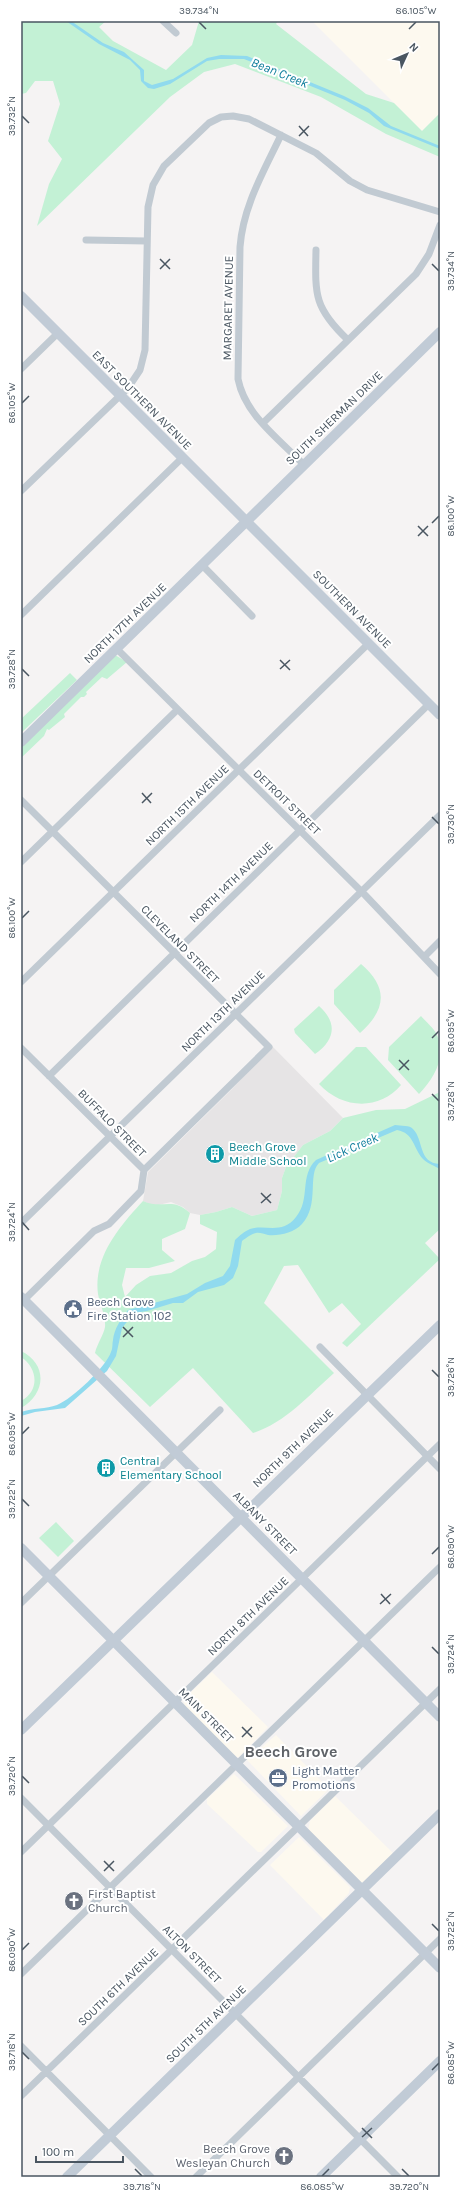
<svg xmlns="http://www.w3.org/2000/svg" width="461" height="2198" font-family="Karla,sans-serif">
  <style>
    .commercial { fill: #fdf9ef }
    .education { fill: #e6e4e5 }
    .green { fill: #c3f1d5 }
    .water { fill: #90daee }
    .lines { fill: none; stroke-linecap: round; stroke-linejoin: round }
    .street { stroke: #c1cad2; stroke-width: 7 }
    .secondary { stroke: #c1cbd6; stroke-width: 10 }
    .ticks { fill: none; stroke: #4a5661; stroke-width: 1.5 }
    .labels { text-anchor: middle; stroke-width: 4; stroke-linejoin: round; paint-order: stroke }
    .street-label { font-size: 12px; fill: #4a5661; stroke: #fff }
    .culture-label { font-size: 12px; fill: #0d838f; stroke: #fff; text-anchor: start }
    .service-label { font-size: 12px; fill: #4e5e75; stroke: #fff; text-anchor: start }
    .worship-label { font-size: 12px; fill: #5b616d; stroke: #fff; text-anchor: start }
    .water-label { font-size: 13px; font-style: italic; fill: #0c7c9b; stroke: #fff }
    .district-label { font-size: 16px; font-weight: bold; fill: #5f6368; stroke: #fff }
    .neatline { fill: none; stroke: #4a5661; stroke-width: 1.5 }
    .ticks-label { font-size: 10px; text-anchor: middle; fill: #4a5661 }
  </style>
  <rect width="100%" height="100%" fill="#f5f3f3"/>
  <path class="commercial" d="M312,21H440V113L422,131Z
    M212,1672L268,1727L239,1757H236L185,1706L183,1700Z
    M276,1735L329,1789L301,1816L247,1760Z
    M234,1774L288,1826L261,1852H258L207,1804V1799Z
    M335,1796L394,1854L366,1882H361L308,1830L310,1821Z
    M299,1837L350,1887L349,1893L324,1920L270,1865Z"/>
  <path class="education" d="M272,1046L343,1118L330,1131L303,1145L286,1167L282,1178V1191L277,1210L252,1216L232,1207L216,1212L200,1215L190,1213L183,1207L171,1202L154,1206L143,1201L148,1172L231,1090Z"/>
  <path class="green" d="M21,21H106L99,27L113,41L166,70L192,45L199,21H278L276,24L366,94L394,103L422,131L440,113V157L386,134L321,97L235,64L204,72L170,97L37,226L49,184L62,159L48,141L60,104L53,81H35L26,93L21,94Z
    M115,655L127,662L107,679L102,677L86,692L87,694L84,697H81L64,714L65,717L49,730L47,729L44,736L21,758V746Z
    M70,673L77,680L21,733V719Z
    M361,964C389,988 386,1010 360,1033L334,1004V990Z
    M319,1006C338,1023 335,1040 315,1054L295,1033L294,1029Z
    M421,1016C426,1022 434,1028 437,1035C447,1057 434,1078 419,1094L388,1060L389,1047Z
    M356,1047H366L401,1085C379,1111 342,1109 319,1084Z
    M440,1092V1229L425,1243L440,1259L347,1347L342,1343L361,1324L342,1303L329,1313L298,1265L284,1266L264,1303L334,1373C309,1395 285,1423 253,1433L193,1368L150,1407L95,1353C97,1344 104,1334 105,1327C106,1316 100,1305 98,1294C93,1257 120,1226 143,1201C163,1210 172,1196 190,1213L185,1229L162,1239V1250L175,1261L149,1268H126L122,1285L125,1297L136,1285L150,1276L171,1273L192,1261L205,1257L216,1249L217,1232L200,1224V1215L216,1212L232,1207L252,1216L277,1210L282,1191V1178L286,1167L303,1145L330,1131L343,1118L376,1110L405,1109Z
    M21,1351C48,1364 46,1394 21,1408V1401C40,1391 38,1368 21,1357Z
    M56,1522L74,1541L58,1557L39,1538Z"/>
  <path class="water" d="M66,21H71L103,43L124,52L144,70V81L152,85L173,79L207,58L221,55L247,56L344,96L368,108L391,126L440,146V149L384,126L369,113L345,100L244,59H219L207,61L170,84L154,89L148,88L141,81L140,70L130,60L99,44Z
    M395,1125C401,1126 410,1125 413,1129C424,1140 418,1163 440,1164V1169C435,1166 428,1164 423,1159C413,1148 414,1133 397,1130L319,1163C307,1175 320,1204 302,1224C294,1233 279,1236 268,1235C264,1234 259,1232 256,1233C251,1234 246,1238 242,1241L238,1266L233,1278L224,1285L198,1292L183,1303H173L147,1311L134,1313L122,1328L116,1356L107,1371L65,1408L35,1412L21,1416V1412C33,1408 46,1409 57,1405C72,1399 106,1367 111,1352C113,1348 112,1344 113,1340C114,1329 121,1319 128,1310L187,1294L205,1283L223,1276L230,1266L235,1240C239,1236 245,1231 250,1229C266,1224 282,1235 296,1217C311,1199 299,1176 316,1160Z"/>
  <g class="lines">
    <path class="street" d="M163,21L176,33
      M281,135C264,171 243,206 240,247L238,379C245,415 279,439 304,465
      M86,240L147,241
      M316,250C315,295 314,308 348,340
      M21,369L58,333
      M263,423L416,274L429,254L440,225
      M21,491L128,388L140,370L145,350L148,207L153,185L164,166L209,123L221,117L233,116L249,119L316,153L350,181L367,190L440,212
      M202,565L252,616
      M21,615L182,458
      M117,649L365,895L440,974
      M21,800L269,1047L144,1170
      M21,862L177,710
      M424,957L440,941
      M21,982L368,644
      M21,1048L144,1170
      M49,1076L429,704
      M21,1223L440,815
      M24,1300L94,1231L109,1224L141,1191L144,1170
      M320,1347L440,1469
      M21,1603L220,1410
      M21,1798L398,2177
      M21,1852L440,1444
      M21,1974L440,1567
      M21,2046L151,2177
      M21,2096L440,1689
      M196,2177L440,1939"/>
    <path class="secondary" d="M21,296L440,715
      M21,742L440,332
      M21,1297L440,1717
      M21,1548L440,1968
      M21,1730L440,1325
      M67,2177L440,1814
      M321,2177L440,2061"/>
  </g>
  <path class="ticks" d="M199,22L206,29M409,29L416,22M22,116L29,123M299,126L308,136M299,136L309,126M160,259L170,269M432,264L439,271M160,269L170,259M22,403L29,396M432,523L439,516M418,526L428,536M418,536L428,526M280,660L290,670M22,669L29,676M280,669L290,660M142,793L151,803M142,803L152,793M432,817L439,824M22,918L29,911M432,1038L439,1031M399,1060L409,1070M399,1070L409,1060M432,1094L439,1101M261,1193L271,1203M261,1203L271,1194M22,1222L29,1230M123,1327L133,1337M123,1337L133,1327M432,1370L439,1377M22,1434L29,1427M22,1499L29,1506M432,1554L439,1547M381,1594L390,1604M380,1604L391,1594M432,1647L439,1654M242,1727L252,1737M242,1737L252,1727M22,1776L29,1783M104,1861L114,1871M104,1871L114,1861M432,1924L439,1931M22,1950L29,1943M22,2052L29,2059M432,2070L439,2063M362,2128L372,2138M362,2137L372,2128M135,2169L142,2176M402,2169L409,2176M322,2176L329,2169"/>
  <defs>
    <symbol id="building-disc" viewBox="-11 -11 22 22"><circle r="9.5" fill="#0f9aa8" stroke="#fff"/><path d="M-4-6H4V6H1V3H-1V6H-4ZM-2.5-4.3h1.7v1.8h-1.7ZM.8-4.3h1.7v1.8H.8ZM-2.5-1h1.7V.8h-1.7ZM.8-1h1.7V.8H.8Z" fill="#fff"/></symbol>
    <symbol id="civic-disc" viewBox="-11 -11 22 22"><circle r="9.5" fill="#5c6f8a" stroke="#fff"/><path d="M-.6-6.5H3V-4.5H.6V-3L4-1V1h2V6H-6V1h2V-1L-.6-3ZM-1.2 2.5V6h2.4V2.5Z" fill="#fff"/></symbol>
    <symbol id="office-disc" viewBox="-11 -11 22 22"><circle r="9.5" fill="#5c6f8a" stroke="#fff"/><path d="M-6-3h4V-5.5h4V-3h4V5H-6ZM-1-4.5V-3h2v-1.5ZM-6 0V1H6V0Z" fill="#fff"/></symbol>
    <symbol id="church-disc" viewBox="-11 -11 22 22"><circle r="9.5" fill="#6b7280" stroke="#fff"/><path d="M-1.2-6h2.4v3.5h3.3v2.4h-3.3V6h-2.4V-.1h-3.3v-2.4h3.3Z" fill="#fff"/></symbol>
  </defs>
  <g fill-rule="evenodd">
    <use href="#building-disc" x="204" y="1143" width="22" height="22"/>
    <use href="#civic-disc" x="62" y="1298" width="22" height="22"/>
    <use href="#building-disc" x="95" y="1457" width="22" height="22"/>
    <use href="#office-disc" x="267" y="1767" width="22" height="22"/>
    <use href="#church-disc" x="63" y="1890" width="22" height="22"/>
    <use href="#church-disc" x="273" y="2145" width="22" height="22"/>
  </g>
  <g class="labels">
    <g class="street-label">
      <text transform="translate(228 308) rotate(-89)" y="4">MARGARET AVENUE</text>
      <text transform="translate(142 400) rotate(45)" y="4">EAST SOUTHERN AVENUE</text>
      <text transform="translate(334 418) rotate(-44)" y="4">SOUTH SHERMAN DRIVE</text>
      <text transform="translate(352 609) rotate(45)" y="4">SOUTHERN AVENUE</text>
      <text transform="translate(125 623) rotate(-44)" y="4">NORTH 17TH AVENUE</text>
      <text transform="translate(287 802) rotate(44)" y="4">DETROIT STREET</text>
      <text transform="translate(187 805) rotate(-44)" y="4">NORTH 15TH AVENUE</text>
      <text transform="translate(231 882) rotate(-44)" y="4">NORTH 14TH AVENUE</text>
      <text transform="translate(180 944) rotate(45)" y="4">CLEVELAND STREET</text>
      <text transform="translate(223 1011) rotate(-44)" y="4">NORTH 13TH AVENUE</text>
      <text transform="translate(112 1123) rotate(45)" y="4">BUFFALO STREET</text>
      <text transform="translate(293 1448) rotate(-44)" y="4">NORTH 9TH AVENUE</text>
      <text transform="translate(265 1523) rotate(45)" y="4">ALBANY STREET</text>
      <text transform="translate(248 1616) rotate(-44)" y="4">NORTH 8TH AVENUE</text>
      <text transform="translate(206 1715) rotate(45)" y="4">MAIN STREET</text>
      <text transform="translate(192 1954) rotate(45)" y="4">ALTON STREET</text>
      <text transform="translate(118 1987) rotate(-44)" y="4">SOUTH 6TH AVENUE</text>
      <text transform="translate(206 2024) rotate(-44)" y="4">SOUTH 5TH AVENUE</text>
    </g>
    <g class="culture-label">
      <text x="229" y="1151">Beech Grove<tspan x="229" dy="14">Middle School</tspan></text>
      <text x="120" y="1465">Central<tspan x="120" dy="14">Elementary School</tspan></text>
    </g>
    <g class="service-label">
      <text x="87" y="1306">Beech Grove<tspan x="87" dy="14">Fire Station 102</tspan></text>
      <text x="292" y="1775">Light Matter<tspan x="292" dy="14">Promotions</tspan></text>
    </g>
    <g class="worship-label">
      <text x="88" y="1898">First Baptist<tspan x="88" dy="14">Church</tspan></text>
      <text x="270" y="2153" text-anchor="end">Beech Grove<tspan x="270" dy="14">Wesleyan Church</tspan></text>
    </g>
    <g class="water-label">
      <text transform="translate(280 72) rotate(22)" y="5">Bean Creek</text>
      <text transform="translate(352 1147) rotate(-24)" y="5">Lick Creek</text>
    </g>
    <g class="district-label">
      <text x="291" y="1757">Beech Grove</text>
    </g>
  </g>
  <rect width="461" height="2198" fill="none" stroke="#ffffff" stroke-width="44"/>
  <g transform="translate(407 54) rotate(46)" stroke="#ffffff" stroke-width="3" paint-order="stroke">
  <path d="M0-3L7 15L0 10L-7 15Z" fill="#4a5661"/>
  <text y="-6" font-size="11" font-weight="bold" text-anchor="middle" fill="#4a5661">N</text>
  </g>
  <path d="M36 2156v6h87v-6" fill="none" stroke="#4a5661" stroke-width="2"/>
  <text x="42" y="2156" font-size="12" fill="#4a5661" stroke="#ffffff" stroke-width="3" paint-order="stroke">100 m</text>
  <rect x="22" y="22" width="417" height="2154" class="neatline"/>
  <g class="ticks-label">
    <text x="199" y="14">39.734°N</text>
    <text x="416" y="14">86.105°W</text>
    <text transform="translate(11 116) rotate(-90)" y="4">39.732°N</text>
    <text transform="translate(450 271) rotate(-90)" y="4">39.734°N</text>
    <text transform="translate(11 403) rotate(-90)" y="4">86.105°W</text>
    <text transform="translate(450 516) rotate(-90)" y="4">86.100°W</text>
    <text transform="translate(11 669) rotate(-90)" y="4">39.728°N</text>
    <text transform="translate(450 824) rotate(-90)" y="4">39.730°N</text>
    <text transform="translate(11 918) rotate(-90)" y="4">86.100°W</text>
    <text transform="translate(450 1031) rotate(-90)" y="4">86.095°W</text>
    <text transform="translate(450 1101) rotate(-90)" y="4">39.728°N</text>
    <text transform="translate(11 1222) rotate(-90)" y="4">39.724°N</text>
    <text transform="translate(450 1377) rotate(-90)" y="4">39.726°N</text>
    <text transform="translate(11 1434) rotate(-90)" y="4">86.095°W</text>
    <text transform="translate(11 1499) rotate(-90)" y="4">39.722°N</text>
    <text transform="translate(450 1547) rotate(-90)" y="4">86.090°W</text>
    <text transform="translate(450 1654) rotate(-90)" y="4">39.724°N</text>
    <text transform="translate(11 1776) rotate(-90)" y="4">39.720°N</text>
    <text transform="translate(450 1931) rotate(-90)" y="4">39.722°N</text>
    <text transform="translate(11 1950) rotate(-90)" y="4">86.090°W</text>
    <text transform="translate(11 2052) rotate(-90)" y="4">39.718°N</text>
    <text transform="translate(450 2063) rotate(-90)" y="4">86.085°W</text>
    <text x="142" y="2190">39.718°N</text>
    <text x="322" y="2190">86.085°W</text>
    <text x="409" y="2190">39.720°N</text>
  </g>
</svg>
